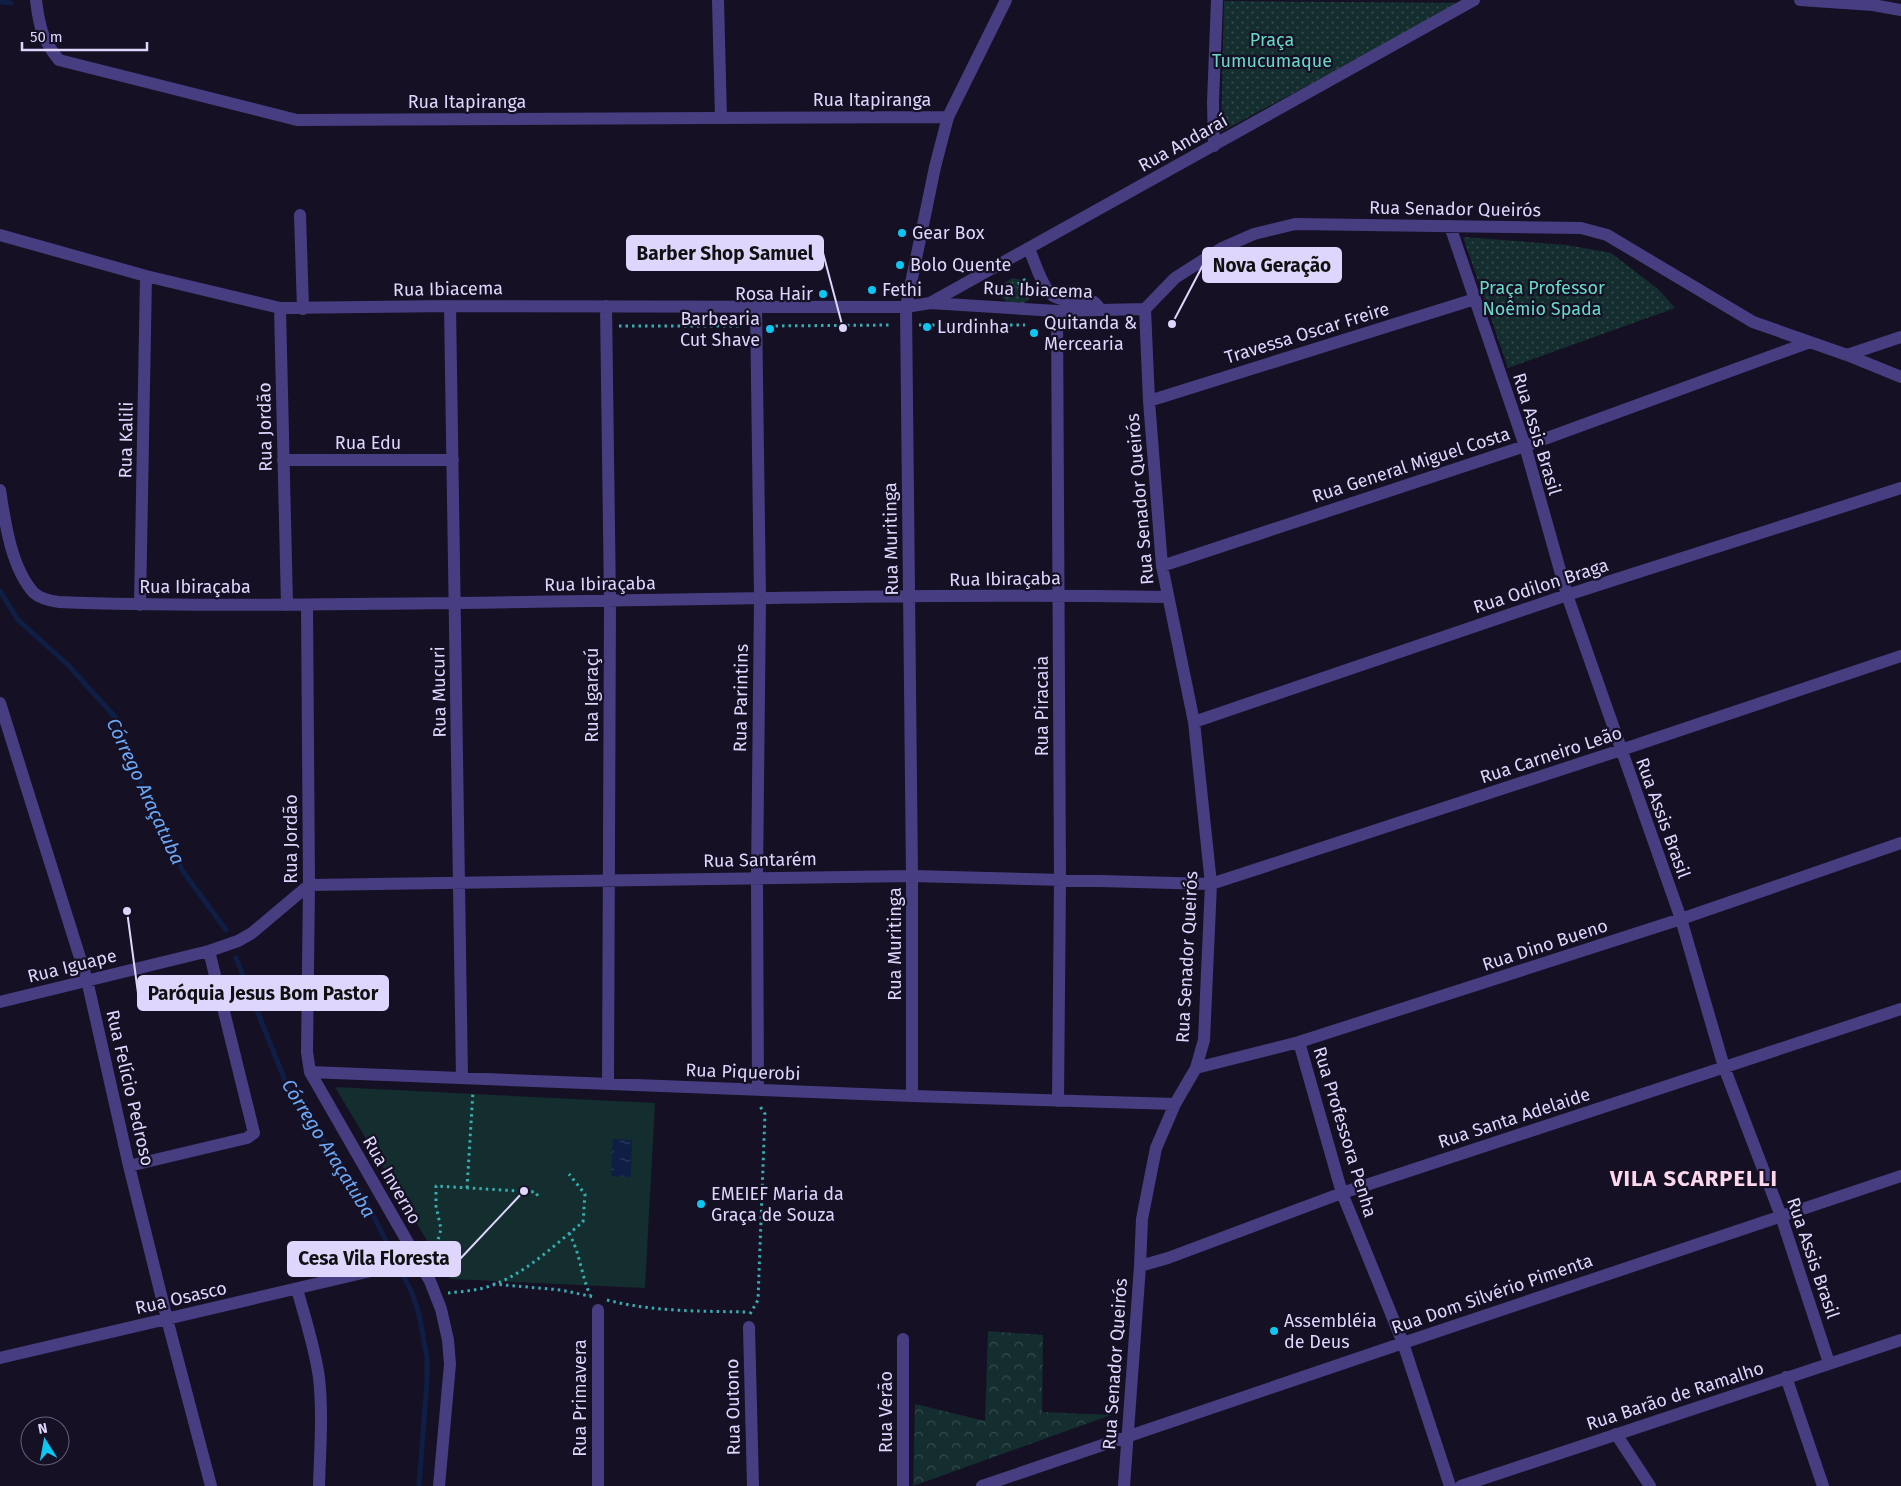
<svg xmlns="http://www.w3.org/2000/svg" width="1901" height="1486" font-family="'Fira Sans',sans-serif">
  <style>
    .grass { fill: #142d2e }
    .forest { fill: url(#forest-crowns) }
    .park { fill: url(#park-dots) }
    .water { fill: url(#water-ripples) }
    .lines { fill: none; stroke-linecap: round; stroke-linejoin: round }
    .stream { stroke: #0f1e45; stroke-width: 5 }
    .path { stroke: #36adb1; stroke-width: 3; stroke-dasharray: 2.5 4; stroke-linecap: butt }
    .minor { stroke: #473e81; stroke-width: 12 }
    .poi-dot { fill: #0dc6f2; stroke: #161025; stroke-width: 2 }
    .labels { text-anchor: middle; stroke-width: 4.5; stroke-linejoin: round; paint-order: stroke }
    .park-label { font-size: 18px; fill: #66d9c7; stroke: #161025 }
    .street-label { font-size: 18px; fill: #ded6fd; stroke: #161025 }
    .poi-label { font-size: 18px; fill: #ded6fd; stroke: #161025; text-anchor: start }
    .water-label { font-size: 19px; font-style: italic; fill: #6aa9f7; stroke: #161025 }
    .district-label { font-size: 22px; font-weight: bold; letter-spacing: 1px; fill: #fdd8ec; stroke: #161025 }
    .leader { fill: none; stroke: #ded6fd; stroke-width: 2 }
    .callout-dot { fill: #ded6fd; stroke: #161025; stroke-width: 2 }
    .callout { fill: #ded6fd; stroke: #ded6fd; stroke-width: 2 }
    .callout-label { font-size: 19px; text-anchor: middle; font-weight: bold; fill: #111 }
  </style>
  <defs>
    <pattern id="forest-crowns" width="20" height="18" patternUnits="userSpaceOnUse" patternTransform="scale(1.25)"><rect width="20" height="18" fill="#142d2e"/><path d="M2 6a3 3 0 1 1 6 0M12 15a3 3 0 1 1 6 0" fill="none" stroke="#364b4d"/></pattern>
    <pattern id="park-dots" width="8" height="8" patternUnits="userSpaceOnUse" patternTransform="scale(1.25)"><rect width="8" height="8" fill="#142d2e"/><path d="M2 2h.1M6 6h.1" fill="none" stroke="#364b4d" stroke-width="1.8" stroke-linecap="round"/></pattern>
    <pattern id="water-ripples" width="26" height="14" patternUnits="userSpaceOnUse" patternTransform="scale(1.25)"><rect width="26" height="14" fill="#0f1e45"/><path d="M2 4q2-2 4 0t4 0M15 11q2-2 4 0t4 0" fill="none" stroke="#323e61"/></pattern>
  </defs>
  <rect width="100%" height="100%" fill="#161025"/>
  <path class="grass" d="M335,1087L655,1103L645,1288L450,1279Z"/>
  <path class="forest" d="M988,1331L1043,1335L1042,1412L1111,1415L913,1486L915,1404L985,1421Z"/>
  <path class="park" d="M1224,1L1461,3L1221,132Z
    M1463,237L1567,245L1611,253L1658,289L1675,308L1508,368Z
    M1012,278L1022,280L1030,293L1029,300C1015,309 1005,306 999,291L1005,283Z"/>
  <path class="water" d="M613,1139L632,1140L631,1177L611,1176Z"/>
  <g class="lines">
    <path class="stream" d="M0,2L11,3
      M0,591L18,620L68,665L116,718L153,813L170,836L182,870L226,930
      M236,958L290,1093L365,1199L412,1293L419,1314L427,1358V1381L419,1486"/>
    <path class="path" d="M1001,294L1026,279
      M919,325H1025
      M619,326H742
      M769,326L892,325
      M467,1188L473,1091
      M569,1233C580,1253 581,1274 590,1295
      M433,1258L441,1229L436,1206V1186L536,1192L538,1197
      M384,1268L405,1263
      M493,1284L561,1290L594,1297
      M448,1293C458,1292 469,1291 479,1289C518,1281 552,1247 583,1222L585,1194L569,1174
      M607,1300C653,1312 700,1311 747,1312
      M750,1314L758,1300L765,1114L759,1105"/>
    <path class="minor" d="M36,0C39,25 42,40 59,60L297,120L948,117
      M718,0L721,118
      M1800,0L1873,5L1901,10
      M1214,146L1213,102L1217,0
      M300,215L303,309
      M1450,226L1525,446L1567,595L1681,919L1724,1067L1781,1216L1829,1363
      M0,235L146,276L280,308L450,306L906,307L930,303L1474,0
      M1029,249C1035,262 1042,287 1052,295C1062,302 1082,301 1094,302L1098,306
      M930,303L1057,311L1145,309
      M450,306L462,1078
      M606,306L610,602L608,1084
      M756,306L760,598L757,878L758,1090
      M280,308L287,605
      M1057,311L1060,879L1058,1101
      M1847,355L1901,337
      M1149,401L1475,299
      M283,460H453
      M0,490C5,522 11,568 34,593C41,599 50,601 59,602C191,607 323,604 455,603C692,600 930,593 1168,597
      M1162,566L1525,446L1810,342
      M140,605L146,276
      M307,605L309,885L307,1052L310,1072L430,1281L441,1309L448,1340L450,1364L439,1486
      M0,703L87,980L129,1166L167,1319L211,1486
      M1194,722L1567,595L1901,488
      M0,1002L209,951L238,941L252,933L309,885L912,876L1211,884L1621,750L1901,656
      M1299,1042L1342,1193L1403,1343L1450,1486
      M1196,1068L1299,1042L1681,919L1901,843
      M310,1072L912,1096L1175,1104
      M912,1096V876L906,307L935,167L948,117L1006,0
      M129,1166L247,1138L254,1133L209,951
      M1140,1266L1168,1258L1342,1193L1901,1009
      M297,1289C305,1318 315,1348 319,1378C323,1414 320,1450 319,1486
      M749,1327L753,1486
      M903,1339V1486
      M0,1358L371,1271
      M1786,1377L1823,1486
      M1616,1434L1650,1486
      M598,1486V1310
      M982,1486L1403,1343L1901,1176
      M1124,1486L1140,1266L1142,1219L1156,1148L1175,1104L1196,1068L1204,1040L1211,884L1194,722L1162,566L1149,401L1145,309L1175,278L1222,248L1254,234L1295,224L1581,228L1607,235L1753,322L1847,355L1901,377
      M1461,1486L1901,1340"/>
  </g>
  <g class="poi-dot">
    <circle cx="902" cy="233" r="5"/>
    <circle cx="900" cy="265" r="5"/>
    <circle cx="872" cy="290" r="5"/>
    <circle cx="823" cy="294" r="5"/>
    <circle cx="927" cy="327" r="5"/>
    <circle cx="770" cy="329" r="5"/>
    <circle cx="1034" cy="333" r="5"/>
    <circle cx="701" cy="1204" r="5"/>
    <circle cx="1274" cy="1331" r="5"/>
  </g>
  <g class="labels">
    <g class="park-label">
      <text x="1272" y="46">Praça<tspan x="1272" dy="21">Tumucumaque</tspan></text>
      <text x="1542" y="294">Praça Professor<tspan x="1542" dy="21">Noêmio Spada</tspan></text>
    </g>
    <g class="street-label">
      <text x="872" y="106">Rua Itapiranga</text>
      <text x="467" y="108">Rua Itapiranga</text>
      <text transform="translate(1183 143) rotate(-29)" y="6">Rua Andaraí</text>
      <text transform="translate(1455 209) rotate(1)" y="6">Rua Senador Queirós</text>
      <text transform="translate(448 289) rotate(-1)" y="6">Rua Ibiacema</text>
      <text transform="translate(1038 290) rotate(2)" y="6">Rua Ibiacema</text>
      <text transform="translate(1307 333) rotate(-17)" y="6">Travessa Oscar Freire</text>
      <text transform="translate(265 427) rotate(-91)" y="6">Rua Jordão</text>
      <text transform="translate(1537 434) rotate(73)" y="6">Rua Assis Brasil</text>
      <text transform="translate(126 440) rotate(-89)" y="6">Rua Kalili</text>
      <text x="368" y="449">Rua Edu</text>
      <text transform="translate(1411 465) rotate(-18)" y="6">Rua General Miguel Costa</text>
      <text transform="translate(1140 499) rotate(-95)" y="6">Rua Senador Queirós</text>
      <text transform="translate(891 539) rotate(-91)" y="6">Rua Muritinga</text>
      <text transform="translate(1005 579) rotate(-1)" y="6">Rua Ibiraçaba</text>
      <text transform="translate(600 584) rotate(-1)" y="6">Rua Ibiraçaba</text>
      <text transform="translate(1541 586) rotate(-18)" y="6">Rua Odilon Braga</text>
      <text x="195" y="593">Rua Ibiraçaba</text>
      <text transform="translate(439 692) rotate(-91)" y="6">Rua Mucuri</text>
      <text transform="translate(592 695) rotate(-90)" y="6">Rua Igaraçú</text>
      <text transform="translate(741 698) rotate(-89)" y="6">Rua Parintins</text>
      <text transform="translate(1042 706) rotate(-90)" y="6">Rua Piracaia</text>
      <text transform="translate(1551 755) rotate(-18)" y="6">Rua Carneiro Leão</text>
      <text transform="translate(1663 818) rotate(70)" y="6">Rua Assis Brasil</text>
      <text transform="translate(291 839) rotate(-90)" y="6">Rua Jordão</text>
      <text transform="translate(760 860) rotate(-1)" y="6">Rua Santarém</text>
      <text transform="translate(895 944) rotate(-90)" y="6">Rua Muritinga</text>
      <text transform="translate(1545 945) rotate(-18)" y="6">Rua Dino Bueno</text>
      <text transform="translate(1187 957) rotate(-87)" y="6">Rua Senador Queirós</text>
      <text transform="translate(72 966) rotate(-14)" y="6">Rua Iguape</text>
      <text transform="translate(743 1072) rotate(2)" y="6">Rua Piquerobi</text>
      <text transform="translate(130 1088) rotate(77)" y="6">Rua Felício Pedroso</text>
      <text transform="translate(1514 1118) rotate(-18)" y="6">Rua Santa Adelaide</text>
      <text transform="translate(1345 1132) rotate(73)" y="6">Rua Professora Penha</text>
      <text transform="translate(392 1180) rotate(60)" y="6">Rua Inverno</text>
      <text transform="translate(1813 1258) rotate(71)" y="6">Rua Assis Brasil</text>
      <text transform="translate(1492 1294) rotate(-19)" y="6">Rua Dom Silvério Pimenta</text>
      <text transform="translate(181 1298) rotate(-13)" y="6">Rua Osasco</text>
      <text transform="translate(1115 1364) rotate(-86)" y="6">Rua Senador Queirós</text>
      <text transform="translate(1675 1396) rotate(-18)" y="6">Rua Barão de Ramalho</text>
      <text transform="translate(580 1398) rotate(-90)" y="6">Rua Primavera</text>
      <text transform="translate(733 1407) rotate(-91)" y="6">Rua Outono</text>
      <text transform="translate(886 1412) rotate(-90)" y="6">Rua Verão</text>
    </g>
    <g class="poi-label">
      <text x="912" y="239">Gear Box</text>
      <text x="910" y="271">Bolo Quente</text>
      <text x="882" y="296">Fethi</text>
      <text x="813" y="300" text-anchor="end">Rosa Hair</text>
      <text x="760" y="325" text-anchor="end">Barbearia<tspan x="760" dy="21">Cut Shave</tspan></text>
      <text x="1044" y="329">Quitanda &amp;<tspan x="1044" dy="21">Mercearia</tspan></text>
      <text x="937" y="333">Lurdinha</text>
      <text x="711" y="1200">EMEIEF Maria da<tspan x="711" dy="21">Graça de Souza</tspan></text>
      <text x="1284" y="1327">Assembléia<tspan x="1284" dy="21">de Deus</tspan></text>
    </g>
    <g class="water-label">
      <text transform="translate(146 791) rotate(65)" y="7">Córrego Araçatuba</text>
      <text transform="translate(329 1148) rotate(58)" y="7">Córrego Araçatuba</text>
    </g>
    <g class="district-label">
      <text x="1694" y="1186">VILA SCARPELLI</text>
    </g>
  </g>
  <path class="leader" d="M843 328L823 253M1172 324L1203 265M127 911L138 993M524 1191L460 1259"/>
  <g class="callout-dot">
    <circle cx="843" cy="328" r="5"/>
    <circle cx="1172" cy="324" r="5"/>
    <circle cx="127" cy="911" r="5"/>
    <circle cx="524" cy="1191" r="5"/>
  </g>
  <g class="callout">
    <rect x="627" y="236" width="196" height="34" rx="5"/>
    <rect x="1203" y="248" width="138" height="34" rx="5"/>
    <rect x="138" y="976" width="250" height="34" rx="5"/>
    <rect x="288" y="1242" width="172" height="34" rx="5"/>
  </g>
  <g class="callout-label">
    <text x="725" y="260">Barber Shop Samuel</text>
    <text x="1272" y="272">Nova Geração</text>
    <text x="263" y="1000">Paróquia Jesus Bom Pastor</text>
    <text x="374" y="1265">Cesa Vila Floresta</text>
  </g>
  <g transform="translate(45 1441) rotate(349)"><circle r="24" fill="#161025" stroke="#665f7b"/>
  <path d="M0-4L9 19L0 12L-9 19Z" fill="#0dc6f2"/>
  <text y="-8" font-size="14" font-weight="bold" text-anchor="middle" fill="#ded6fd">N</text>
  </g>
  <path d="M22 42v8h125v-8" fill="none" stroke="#ded6fd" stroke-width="2.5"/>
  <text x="30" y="42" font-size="15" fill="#ded6fd" stroke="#161025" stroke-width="4" paint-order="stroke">50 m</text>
</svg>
